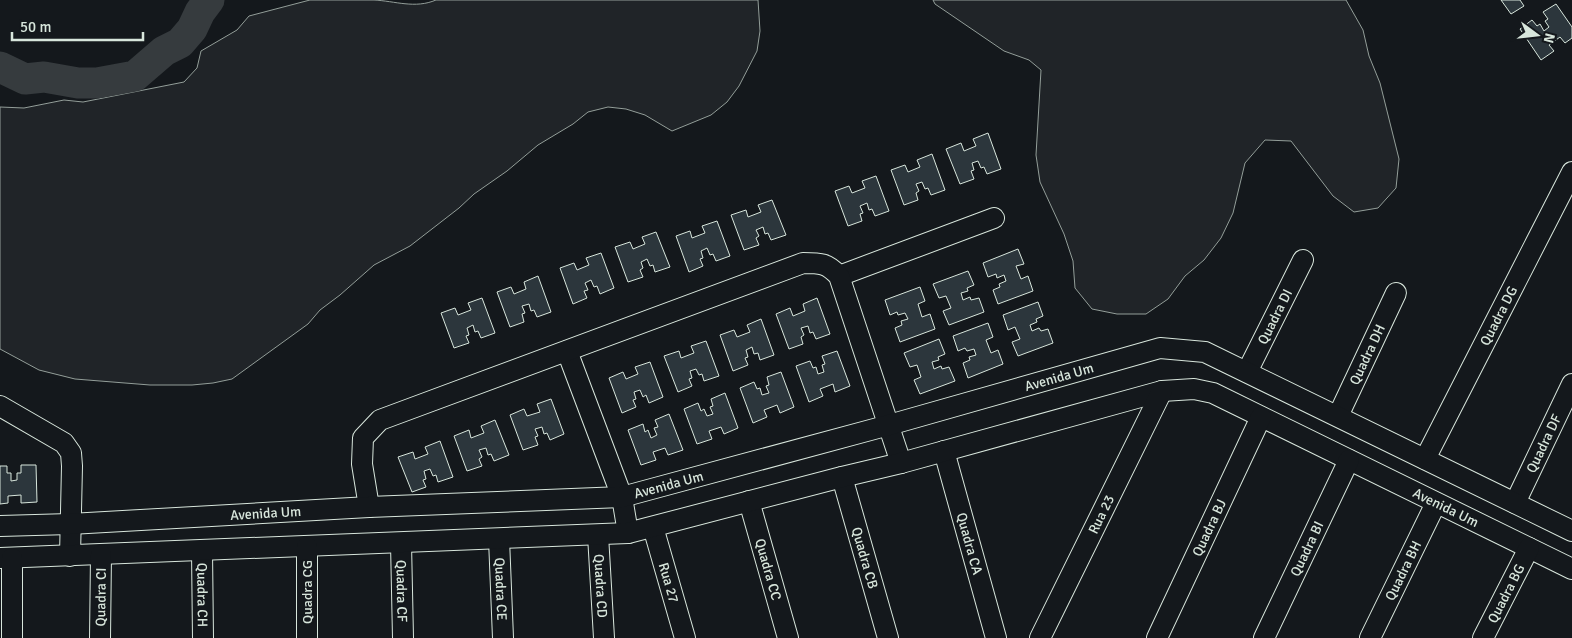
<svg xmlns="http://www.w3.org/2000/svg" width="1572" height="638" font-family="Signika,sans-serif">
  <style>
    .green { fill: #202428; stroke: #939e99 }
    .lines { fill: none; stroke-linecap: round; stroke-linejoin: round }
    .river { stroke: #363b3e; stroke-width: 31 }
    .building { fill: #2c363c; stroke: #d8e6dc }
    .minor-casing { stroke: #d8e6dc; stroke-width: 22 }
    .minor { stroke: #14181c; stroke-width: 20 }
    .labels { text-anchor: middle; stroke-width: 4; stroke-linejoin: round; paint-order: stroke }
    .street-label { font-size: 14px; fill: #d8e6dc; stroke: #14181c }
  </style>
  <rect width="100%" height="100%" fill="#14181c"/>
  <path class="green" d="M310,0C331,0 353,0 374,0C395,1 415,9 436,0H758L760,31L757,51L739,86L727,102L711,115L672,131L645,115L626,109L608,107L588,112L573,124L538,145L507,171L474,194L459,208L410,246L374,265L340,295L320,310L308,324L232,379L213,383L192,385H150L75,379L39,370L0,349V107L24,108L64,100L83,102L184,82L197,68L201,51L237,30L249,16Z
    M933,0H1346L1363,30L1369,56L1380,83L1399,159L1396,188L1378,208L1354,212L1333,196L1291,141L1265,140L1245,163L1233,213L1221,238L1204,260L1185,276L1168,299L1146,314H1117L1092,309L1075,288L1073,261L1064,234L1040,182L1036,155L1041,70L1029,60L1004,51L935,4Z"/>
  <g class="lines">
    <path class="river" d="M0,67L25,79L44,77L78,83H97L135,76L164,51L180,43L192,29L200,12L209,0"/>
  </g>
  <path class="building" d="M1501,0H1520L1524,6L1511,14Z
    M1556,4L1572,27V38L1565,43L1560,37L1549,45L1554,51L1541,60L1520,29L1532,20L1537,26L1540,24L1544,31L1549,27L1545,21L1548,19L1543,12Z
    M988,133L1001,169L987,174L984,167L981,168L978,161L972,163L974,170L971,171L974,179L960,184L946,149L961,143L964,151L976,146L973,139Z
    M932,154L945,190L931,195L928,188L925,189L922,182L916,184L919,191L916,193L918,200L904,205L891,170L905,165L908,172L920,167L917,160Z
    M876,176L889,211L875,216L872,209L869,210L867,203L860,206L863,213L860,214L862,221L848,226L835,191L849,186L852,193L865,188L862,181Z
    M772,200L786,235L771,240L768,233L765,234L763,227L756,230L759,236L756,238L759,245L744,250L731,215L746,210L748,217L761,212L758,205Z
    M717,221L730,256L716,261L713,254L710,255L707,248L701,251L703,258L700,259L703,266L689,272L676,236L690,231L692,238L705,233L702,226Z
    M656,232L670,267L655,272L653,265L650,266L647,259L641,262L643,268L640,270L643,277L628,282L615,247L630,242L633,249L645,244L642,237Z
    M1018,249L1024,264L1016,266L1021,279L1028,276L1033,291L998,304L993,290L1000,287L999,284L1006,281L1004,275L997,278L996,274L988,277L983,263Z
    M601,253L614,288L600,294L597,286L594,287L591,280L585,283L588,290L584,291L587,298L573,304L560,268L574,263L577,270L589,265L586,258Z
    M968,271L974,285L967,288L968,291L961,293L963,300L970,297L971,300L979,298L984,312L949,325L943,311L951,308L946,296L939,298L933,284Z
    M538,276L551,312L537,317L534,310L531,311L529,304L522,306L525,313L522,314L524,322L510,327L497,292L511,287L514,294L526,289L524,282Z
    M920,287L925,301L918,304L922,317L930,314L935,329L900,342L895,328L902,325L901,321L908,319L905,313L898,315L897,312L890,315L885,300Z
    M482,298L495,333L481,338L478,331L475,332L473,325L467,328L469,335L466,336L469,343L454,348L441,313L455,308L458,315L471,310L468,303Z
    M817,298L830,334L816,339L813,332L810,333L808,326L801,328L804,335L801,337L803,344L789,349L776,314L790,308L793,316L805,311L803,304Z
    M1038,302L1043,316L1036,319L1037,322L1030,325L1032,331L1039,328L1041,331L1048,329L1053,343L1018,356L1012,342L1020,339L1015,327L1008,330L1003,315Z
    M761,319L774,355L760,360L758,353L754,354L752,347L746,350L748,357L745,358L748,365L733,371L720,335L734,330L737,337L750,332L747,325Z
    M988,323L993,337L986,340L991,353L998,350L1003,364L968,378L963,363L970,360L969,357L976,355L974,349L967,351L965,348L958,351L953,336Z
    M939,339L945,354L938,357L939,360L932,362L934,369L941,366L942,369L949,367L955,381L920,394L914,380L921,377L917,365L910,367L904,353Z
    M706,341L719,376L704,381L702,374L699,375L696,369L690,371L692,378L689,379L692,386L678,392L664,356L679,351L681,358L694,353L691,346Z
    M837,351L850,386L835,392L833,384L820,389L823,396L809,402L796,366L810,361L813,368L816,367L818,374L824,372L822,365L825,364L822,356Z
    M650,362L663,397L649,403L646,395L643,397L640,390L634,392L636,399L633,400L636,407L622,413L609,378L623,372L626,379L638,374L635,367Z
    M781,372L794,407L780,413L777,405L764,410L767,417L753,423L740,388L754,382L757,389L760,388L762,395L769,393L766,386L769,385L767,377Z
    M725,393L738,428L724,434L721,427L709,431L712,439L697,444L684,409L698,403L701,411L704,409L707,416L713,414L710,407L713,406L711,399Z
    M551,399L564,434L550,440L547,433L544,434L542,427L535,429L538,436L535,437L538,445L523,450L510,415L524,409L527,416L540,412L537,404Z
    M669,414L683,450L668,455L665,448L653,452L656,460L641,465L628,430L643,424L645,432L648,430L651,438L657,435L654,428L658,427L655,420Z
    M495,420L509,455L494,461L491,454L488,455L486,448L479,450L482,457L479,459L482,466L467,471L454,436L469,430L471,438L484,433L481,426Z
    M440,441L453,477L438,482L436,475L433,476L430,469L424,471L426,479L423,480L426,487L412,492L398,457L413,452L415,459L428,454L425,447Z
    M21,465H36L37,502L21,503V495L8,496V503L0,504V466H7V473H11V481L17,480V473H21Z"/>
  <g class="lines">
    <defs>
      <g id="minor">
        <path d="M839,276L994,218"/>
        <path d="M567,351L622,497L628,533"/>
        <path id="s1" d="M1247,372L1303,260"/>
        <path d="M0,406L64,443L71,453L72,466L70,556"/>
        <path id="s2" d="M1338,416L1396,293"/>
        <path id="s3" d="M944,451L996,638"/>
        <path id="s4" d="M1425,459L1572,172"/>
        <path id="s5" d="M842,477L888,638"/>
        <path id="s6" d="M749,501L788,638"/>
        <path id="s7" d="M1515,503L1572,384"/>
        <path d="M369,507L362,464L363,438L380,420L803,263C821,263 827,263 839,276L901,463"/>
        <path id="s8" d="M0,526L70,524L369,507L622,497L889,425L1160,348L1205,352L1572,531"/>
        <path id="s9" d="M653,527L685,638"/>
        <path id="s10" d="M598,535L604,638"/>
        <path id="s11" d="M499,539L503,638"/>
        <path id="s12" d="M401,543L403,638"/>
        <path id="s13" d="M202,551L203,638"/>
        <path id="s14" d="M0,558L628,533L842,477L901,463L1162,391L1194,389L1213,393L1572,569"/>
        <path d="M12,558V638"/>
        <path id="s15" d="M100,638L101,555"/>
        <path d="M307,638V547"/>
        <path id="s16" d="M1040,638L1162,391"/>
        <path id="s17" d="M1157,638L1261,417"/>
        <path id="s18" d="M1264,638L1349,460"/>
        <path id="s19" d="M1370,638L1436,503"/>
        <path id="s20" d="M1483,638L1529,548"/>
      </g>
    </defs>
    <use href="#minor" class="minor-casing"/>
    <use href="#minor" class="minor"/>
  </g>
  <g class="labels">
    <g class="street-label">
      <text dy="5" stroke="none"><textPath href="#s1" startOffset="62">Quadra DI</textPath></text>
      <text dy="5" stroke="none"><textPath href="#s4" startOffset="161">Quadra DG</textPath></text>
      <text dy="5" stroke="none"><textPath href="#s2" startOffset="68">Quadra DH</textPath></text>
      <text dy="5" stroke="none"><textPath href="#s8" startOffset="1076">Avenida Um</textPath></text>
      <text dy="5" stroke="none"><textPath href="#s7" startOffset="66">Quadra DF</textPath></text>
      <text dy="5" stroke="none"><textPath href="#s8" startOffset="671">Avenida Um</textPath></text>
      <text dy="5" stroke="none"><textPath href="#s14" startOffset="1492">Avenida Um</textPath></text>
      <text dy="5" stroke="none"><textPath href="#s8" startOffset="266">Avenida Um</textPath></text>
      <text dy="5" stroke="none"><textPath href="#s16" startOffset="138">Rua 23</textPath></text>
      <text dy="5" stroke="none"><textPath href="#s17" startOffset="122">Quadra BJ</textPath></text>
      <text dy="5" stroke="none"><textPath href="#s3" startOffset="96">Quadra CA</textPath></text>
      <text dy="5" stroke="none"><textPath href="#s18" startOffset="99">Quadra BI</textPath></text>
      <text dy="5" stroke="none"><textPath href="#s5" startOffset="84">Quadra CB</textPath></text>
      <text dy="5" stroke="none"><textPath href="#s6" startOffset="71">Quadra CC</textPath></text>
      <text dy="5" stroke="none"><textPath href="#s19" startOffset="75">Quadra BH</textPath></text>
      <text dy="5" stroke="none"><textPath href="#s9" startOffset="58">Rua 27</textPath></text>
      <text dy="5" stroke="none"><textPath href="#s10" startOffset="51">Quadra CD</textPath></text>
      <text dy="5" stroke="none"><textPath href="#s11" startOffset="50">Quadra CE</textPath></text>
      <text dy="5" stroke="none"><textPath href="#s12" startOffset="48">Quadra CF</textPath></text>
      <text transform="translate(307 592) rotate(-90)" y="5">Quadra CG</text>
      <text dy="5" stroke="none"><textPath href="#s20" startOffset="50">Quadra BG</textPath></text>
      <text dy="5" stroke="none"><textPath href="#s13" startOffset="44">Quadra CH</textPath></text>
      <text dy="5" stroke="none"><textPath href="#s15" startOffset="41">Quadra CI</textPath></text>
    </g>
  </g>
  <g transform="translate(1537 35) rotate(105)" stroke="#14181c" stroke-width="4" paint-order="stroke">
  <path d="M0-4L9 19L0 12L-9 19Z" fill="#d8e6dc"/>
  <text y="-8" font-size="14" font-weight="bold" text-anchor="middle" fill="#d8e6dc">N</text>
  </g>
  <path d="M12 32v8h131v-8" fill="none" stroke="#d8e6dc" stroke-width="2.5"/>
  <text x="20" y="32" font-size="15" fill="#d8e6dc" stroke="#14181c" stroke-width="4" paint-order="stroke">50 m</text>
</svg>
